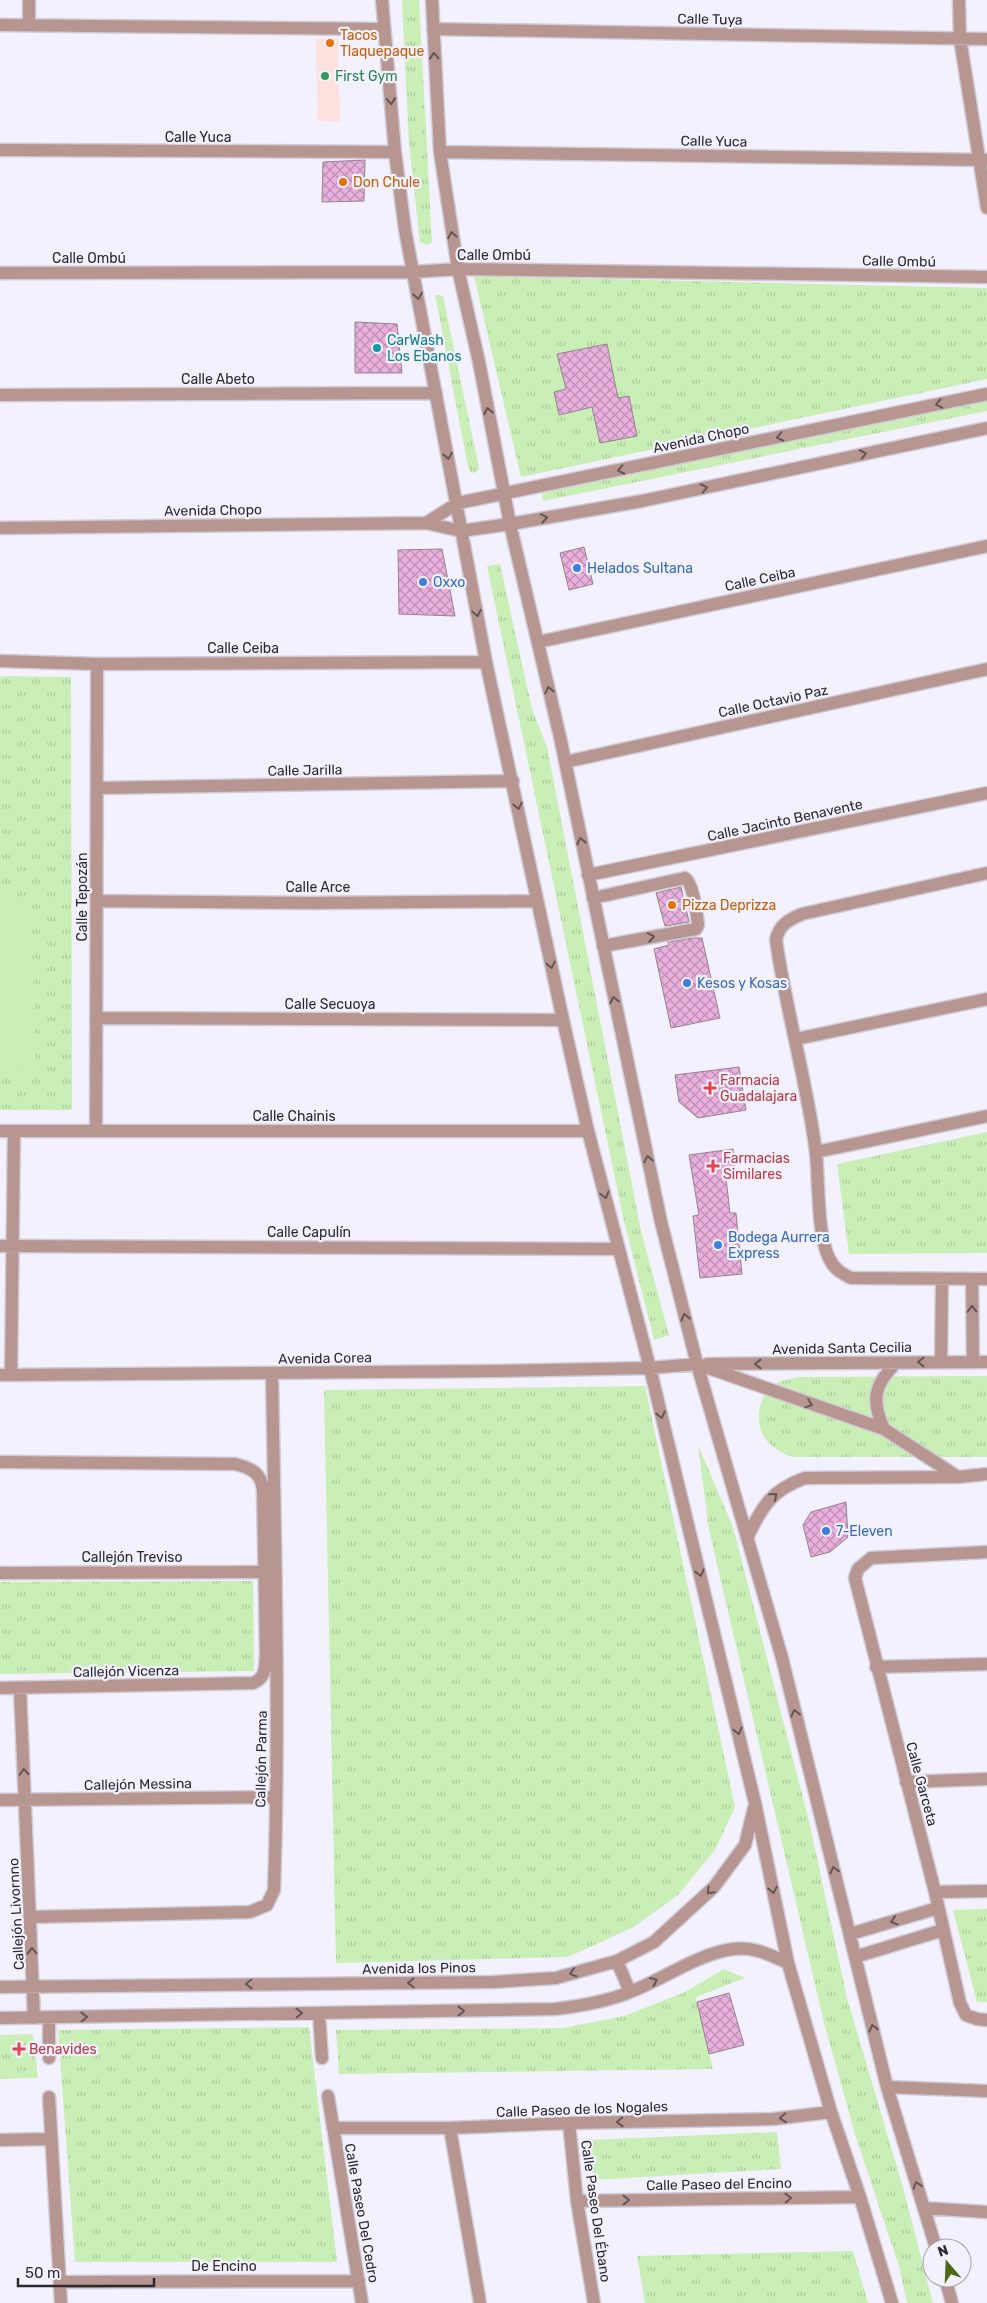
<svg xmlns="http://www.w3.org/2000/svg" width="987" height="2303" font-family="Rubik,sans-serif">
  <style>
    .commercial { fill: #fde2e0 }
    .grass { fill: url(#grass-tufts) }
    .pitch { fill: #c9eeb6 }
    .building { fill: url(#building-cross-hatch); stroke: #92848e }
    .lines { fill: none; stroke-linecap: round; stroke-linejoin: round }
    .minor-casing { stroke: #d0cdd9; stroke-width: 15 }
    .minor { stroke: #b79691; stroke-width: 12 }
    .oneway { stroke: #645557 }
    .food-dot { fill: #e8710a; stroke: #f4f1fe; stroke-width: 2 }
    .leisure-dot { fill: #2e9e5b; stroke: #f4f1fe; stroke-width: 2 }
    .culture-dot { fill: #0f9aa8; stroke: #f4f1fe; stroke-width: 2 }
    .shop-dot { fill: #3f7fe0; stroke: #f4f1fe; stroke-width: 2 }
    .health-dot { fill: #e0444e; stroke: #f4f1fe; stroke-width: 2 }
    .labels { text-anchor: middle; stroke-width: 4.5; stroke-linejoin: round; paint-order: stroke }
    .street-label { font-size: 14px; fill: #2c2a30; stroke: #f4f1fe }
    .food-label { font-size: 14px; fill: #c56008; stroke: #f4f1fe; text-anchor: start }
    .leisure-label { font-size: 14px; fill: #27864d; stroke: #f4f1fe; text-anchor: start }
    .culture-label { font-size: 14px; fill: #0d838f; stroke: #f4f1fe; text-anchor: start }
    .shop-label { font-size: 14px; fill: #366cbe; stroke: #f4f1fe; text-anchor: start }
    .health-label { font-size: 14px; fill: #be3a42; stroke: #f4f1fe; text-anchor: start }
  </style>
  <defs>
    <pattern id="grass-tufts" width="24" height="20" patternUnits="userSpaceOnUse" patternTransform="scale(1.25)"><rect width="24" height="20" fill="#c9eeb6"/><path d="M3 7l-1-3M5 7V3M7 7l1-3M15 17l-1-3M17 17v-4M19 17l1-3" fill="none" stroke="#adcc9d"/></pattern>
    <pattern id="building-cross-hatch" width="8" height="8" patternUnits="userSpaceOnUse" patternTransform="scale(1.25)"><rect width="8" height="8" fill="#eab0dd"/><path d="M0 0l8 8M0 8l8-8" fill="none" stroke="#be8fb4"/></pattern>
  </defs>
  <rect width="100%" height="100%" fill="#f4f1fe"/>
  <path class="commercial" d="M338,38L340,122L317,121L316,39Z"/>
  <path class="grass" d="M402,0H419L432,243L427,245L420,242L409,145Z
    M474,276L987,288V379L521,477Z
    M435,295L443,296L479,468L477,472L471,473L468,467Z
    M987,398V411L543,501L542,493Z
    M500,564L532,709L547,747L641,1231L669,1335L654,1340L624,1221L487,566Z
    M0,676L71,677L72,1110H0Z
    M987,1132V1253L849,1254L837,1164Z
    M987,1376V1457H792C781,1452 771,1448 764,1437C754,1421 759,1392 777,1383C784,1380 792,1378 800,1377Z
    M645,1386L735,1807L715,1850L678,1895L634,1927L568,1957L336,1963L324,1390Z
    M698,1445L733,1527L809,1821L847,1998L902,2184L933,2303H907L899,2266L855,2134L824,2023L709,1530Z
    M253,1581L254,1671L0,1674V1582Z
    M987,1909V2002H977L953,1910Z
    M724,1969L745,1978L696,1997L713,2069L339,2074L336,2030L563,2028L624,2016L683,1993Z
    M309,2027L337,2262H75L58,2030Z
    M33,2034L38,2078L0,2079V2035Z
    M777,2132L781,2169L593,2180L586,2140Z
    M853,2251L868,2303H645L637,2256Z"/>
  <path class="pitch" d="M0,902H31L36,1071H0Z"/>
  <path class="building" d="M365,160L364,201L322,202L323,162Z
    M355,322L397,324L402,373H355Z
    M607,344L618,398L629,396L637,436L600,443L592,407L559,415L554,392L566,389L557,354Z
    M584,547L593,584L569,590L560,553Z
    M442,549L455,616L399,614L398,550Z
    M681,887L689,922L665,926L656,893Z
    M693,938H702L720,1018L671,1028L654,949L669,945L668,942Z
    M739,1067L746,1110L698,1118L679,1102L675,1075Z
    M733,1149L735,1177L726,1178L730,1213H736L742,1274L700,1278L693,1216L699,1215L689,1155Z
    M846,1502L848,1537L830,1552L811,1557L803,1525L811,1512Z
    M729,1993L744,2045L709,2054L697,2002Z"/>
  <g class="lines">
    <defs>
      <path id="minor" d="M29,0V24
        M382,0L395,152L405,230L486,662L563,1020L588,1131L650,1368L755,1803L788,1963L831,2112L860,2197L892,2303
        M432,0L440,152L458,269L479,362L510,524L560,737L661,1222L697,1364L782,1658L887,2087L936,2248
        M959,0L960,39L987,208
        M0,25L384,29
        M433,29L987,39
        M0,150L395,152
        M440,152L987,160
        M0,273L413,272L458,269L987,277
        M0,395L436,393
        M426,523L458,503L987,394
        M0,528L426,523L461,531L510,524L642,501L987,428
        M538,642L987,546
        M0,661L97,664L486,662
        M565,762L987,669
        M98,788L513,781
        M987,873L802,914C788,920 779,925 776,940C786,1011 807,1081 816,1153C819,1182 817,1234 829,1258C834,1269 841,1273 851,1278L987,1279
        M588,875L987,793
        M593,898L685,878C693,883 697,914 698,925L696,929L603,946
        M98,901L311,903L537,901
        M96,1018L563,1020
        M796,1039L987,999
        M0,1131H588
        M96,1131L97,664
        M816,1152L987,1116
        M0,1246L619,1249
        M972,1279L973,1362
        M941,1362L942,1279
        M707,1364L987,1362
        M0,1375L495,1371L650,1368L697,1364L884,1429L958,1477
        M11,1375L14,1131
        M884,1429C871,1401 874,1384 896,1363
        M0,1462L235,1464C251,1468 262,1473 263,1491L266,1652C265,1665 267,1678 253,1683L0,1688
        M748,1536C763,1505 772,1490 805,1478L958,1477L987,1474
        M987,1552L871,1558L858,1569L855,1578L935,1892L960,2003L966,2015L977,2019L987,2020
        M0,1573L264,1572
        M876,1667L987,1664
        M20,1688L34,2018
        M906,1782L987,1779
        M0,1800L276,1797
        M935,1892L987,1891
        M31,1917L250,1912L267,1905L274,1890C280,1718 275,1546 272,1374
        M850,1934L938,1908
        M855,1957L943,1930
        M617,1961L630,1992
        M0,1987L493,1982L556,1978L617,1961L654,1942L714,1887L745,1845L754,1808
        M319,2013L322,2058
        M0,2018L555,2009C581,2006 606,2002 630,1992C664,1979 697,1954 733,1949C754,1946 770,1955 788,1963
        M49,2018V2058
        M887,2087L987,2091
        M328,2096L362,2303
        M49,2097L61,2303
        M569,2123L577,2201L594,2303
        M333,2128H450L569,2123L773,2119L831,2112
        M450,2128L480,2303
        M0,2140L51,2139
        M577,2201L860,2197
        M924,2208L987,2212
        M945,2278L952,2303
        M60,2282L359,2281"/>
    </defs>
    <use href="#minor" class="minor-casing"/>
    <use href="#minor" class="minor"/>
  </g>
  <defs><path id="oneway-chevron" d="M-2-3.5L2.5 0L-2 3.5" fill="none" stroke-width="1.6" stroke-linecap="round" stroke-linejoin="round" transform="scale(1.25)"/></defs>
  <g class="oneway">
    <use href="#oneway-chevron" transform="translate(434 56) rotate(-93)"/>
    <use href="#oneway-chevron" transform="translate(391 101) rotate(85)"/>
    <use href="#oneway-chevron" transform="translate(452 235) rotate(-100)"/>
    <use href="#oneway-chevron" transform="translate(418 296) rotate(79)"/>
    <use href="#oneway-chevron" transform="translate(939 404) rotate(168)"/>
    <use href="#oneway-chevron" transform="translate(488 411) rotate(-101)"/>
    <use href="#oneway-chevron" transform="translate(780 437) rotate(168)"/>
    <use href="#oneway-chevron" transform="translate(863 454) rotate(-12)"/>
    <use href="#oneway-chevron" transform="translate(448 456) rotate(79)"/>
    <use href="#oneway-chevron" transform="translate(621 470) rotate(168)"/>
    <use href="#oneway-chevron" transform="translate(704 488) rotate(-12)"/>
    <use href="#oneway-chevron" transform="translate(544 518) rotate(-10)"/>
    <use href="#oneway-chevron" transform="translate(477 613) rotate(79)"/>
    <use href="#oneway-chevron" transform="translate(549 690) rotate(-103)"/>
    <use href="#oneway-chevron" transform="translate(518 806) rotate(78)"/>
    <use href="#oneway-chevron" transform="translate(581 841) rotate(-101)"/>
    <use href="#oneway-chevron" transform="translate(651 937) rotate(-10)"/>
    <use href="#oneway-chevron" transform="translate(551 965) rotate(78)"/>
    <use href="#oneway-chevron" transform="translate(614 1000) rotate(-102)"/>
    <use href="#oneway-chevron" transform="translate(648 1159) rotate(-102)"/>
    <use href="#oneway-chevron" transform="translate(605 1195) rotate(75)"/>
    <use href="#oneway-chevron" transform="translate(972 1309) rotate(-91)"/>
    <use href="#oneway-chevron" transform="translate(685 1317) rotate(-104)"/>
    <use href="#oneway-chevron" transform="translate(921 1362) rotate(180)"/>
    <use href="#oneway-chevron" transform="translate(758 1364) rotate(180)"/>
    <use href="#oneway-chevron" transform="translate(809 1404) rotate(19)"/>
    <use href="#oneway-chevron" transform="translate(661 1415) rotate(76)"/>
    <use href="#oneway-chevron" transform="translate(774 1496) rotate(-41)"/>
    <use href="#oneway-chevron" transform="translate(700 1573) rotate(76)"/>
    <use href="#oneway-chevron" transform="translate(795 1713) rotate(-104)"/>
    <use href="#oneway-chevron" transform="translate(738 1731) rotate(76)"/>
    <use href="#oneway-chevron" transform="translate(24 1772) rotate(-93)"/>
    <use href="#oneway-chevron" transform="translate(834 1870) rotate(-104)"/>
    <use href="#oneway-chevron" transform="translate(773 1890) rotate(78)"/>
    <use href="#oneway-chevron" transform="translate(710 1891) rotate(135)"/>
    <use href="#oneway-chevron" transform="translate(894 1921) rotate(162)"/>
    <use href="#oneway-chevron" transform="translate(32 1951) rotate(-92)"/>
    <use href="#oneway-chevron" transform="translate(573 1973) rotate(164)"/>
    <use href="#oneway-chevron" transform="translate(654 1981) rotate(-25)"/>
    <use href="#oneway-chevron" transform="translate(411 1983) rotate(179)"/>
    <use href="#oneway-chevron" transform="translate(249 1984) rotate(179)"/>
    <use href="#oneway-chevron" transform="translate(461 2011) rotate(-1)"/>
    <use href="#oneway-chevron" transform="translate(299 2013) rotate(-1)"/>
    <use href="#oneway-chevron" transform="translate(84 2017) rotate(-1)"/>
    <use href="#oneway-chevron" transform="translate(873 2028) rotate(-104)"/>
    <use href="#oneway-chevron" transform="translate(783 2118) rotate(174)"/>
    <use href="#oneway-chevron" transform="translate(620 2122) rotate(179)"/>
    <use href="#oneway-chevron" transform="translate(917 2185) rotate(-107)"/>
    <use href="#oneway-chevron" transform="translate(788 2198) rotate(-1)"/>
    <use href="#oneway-chevron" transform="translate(626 2200) rotate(-1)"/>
  </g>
  <g class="food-dot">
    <circle cx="330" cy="43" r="5"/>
    <circle cx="343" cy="182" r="5"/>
    <circle cx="672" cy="905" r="5"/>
  </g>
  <circle class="leisure-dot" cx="325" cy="76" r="5"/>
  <circle class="culture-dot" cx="377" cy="348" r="5"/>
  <g class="shop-dot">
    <circle cx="577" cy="568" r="5"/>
    <circle cx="423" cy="582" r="5"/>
    <circle cx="687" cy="983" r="5"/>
    <circle cx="718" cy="1245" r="5"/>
    <circle cx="826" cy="1531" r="5"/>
  </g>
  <g class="health-dot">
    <path d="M707.5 1080.5h5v5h5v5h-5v5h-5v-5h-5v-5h5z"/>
    <path d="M710.5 1158.5h5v5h5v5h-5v5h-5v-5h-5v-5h5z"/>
    <path d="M16.5 2041.5h5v5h5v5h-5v5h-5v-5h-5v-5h5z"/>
  </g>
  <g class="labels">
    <g class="street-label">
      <text transform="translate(710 19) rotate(1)" y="5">Calle Tuya</text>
      <text x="198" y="142">Calle Yuca</text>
      <text transform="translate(714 141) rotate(1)" y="5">Calle Yuca</text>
      <text x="494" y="260">Calle Ombú</text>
      <text x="89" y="263">Calle Ombú</text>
      <text transform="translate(899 261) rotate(1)" y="5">Calle Ombú</text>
      <text x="218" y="384">Calle Abeto</text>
      <text transform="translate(701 438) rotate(-12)" y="5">Avenida Chopo</text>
      <text transform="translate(213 510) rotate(-1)" y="5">Avenida Chopo</text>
      <text transform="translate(760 579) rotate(-12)" y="5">Calle Ceiba</text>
      <text x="243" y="653">Calle Ceiba</text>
      <text transform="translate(773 701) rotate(-12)" y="5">Calle Octavio Paz</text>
      <text transform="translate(305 770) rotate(-1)" y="5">Calle Jarilla</text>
      <text transform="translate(785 820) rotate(-12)" y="5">Calle Jacinto Benavente</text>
      <text x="318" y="892">Calle Arce</text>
      <text transform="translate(82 897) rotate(-90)" y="5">Calle Tepozán</text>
      <text x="330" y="1009">Calle Secuoya</text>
      <text x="294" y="1121">Calle Chainis</text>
      <text x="309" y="1237">Calle Capulín</text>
      <text transform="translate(842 1348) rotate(-1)" y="5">Avenida Santa Cecilia</text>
      <text transform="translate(325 1358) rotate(-1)" y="5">Avenida Corea</text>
      <text x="132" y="1562">Callejón Treviso</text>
      <text transform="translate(126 1671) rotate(-1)" y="5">Callejón Vicenza</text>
      <text transform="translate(261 1759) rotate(-89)" y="5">Callejón Parma</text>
      <text transform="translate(138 1784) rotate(-1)" y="5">Callejón Messina</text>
      <text transform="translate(922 1784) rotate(75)" y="5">Calle Garceta</text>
      <text transform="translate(16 1914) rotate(-93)" y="5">Callejón Livornno</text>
      <text transform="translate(419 1968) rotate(-1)" y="5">Avenida los Pinos</text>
      <text transform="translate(582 2109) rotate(-2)" y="5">Calle Paseo de los Nogales</text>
      <text transform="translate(719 2184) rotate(-1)" y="5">Calle Paseo del Encino</text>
      <text transform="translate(596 2211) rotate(82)" y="5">Calle Paseo Del Ébano</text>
      <text transform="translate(362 2213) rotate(80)" y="5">Calle Paseo Del Cedro</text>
      <text x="224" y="2271">De Encino</text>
    </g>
    <g class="food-label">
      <text x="340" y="40">Tacos<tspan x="340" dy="16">Tlaquepaque</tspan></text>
      <text x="353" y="187">Don Chule</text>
      <text x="682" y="910">Pizza Deprizza</text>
    </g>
    <g class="leisure-label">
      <text x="335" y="81">First Gym</text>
    </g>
    <g class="culture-label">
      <text x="387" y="345">CarWash<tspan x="387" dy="16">Los Ebanos</tspan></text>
    </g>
    <g class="shop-label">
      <text x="587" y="573">Helados Sultana</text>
      <text x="433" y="587">Oxxo</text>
      <text x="697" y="988">Kesos y Kosas</text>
      <text x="728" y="1242">Bodega Aurrera<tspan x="728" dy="16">Express</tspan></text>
      <text x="836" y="1536">7-Eleven</text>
    </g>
    <g class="health-label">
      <text x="720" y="1085">Farmacia<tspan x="720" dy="16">Guadalajara</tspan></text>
      <text x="723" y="1163">Farmacias<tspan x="723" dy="16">Similares</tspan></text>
      <text x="29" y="2054">Benavides</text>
    </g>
  </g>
  <g transform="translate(947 2263) rotate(341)"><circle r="24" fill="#f4f1fe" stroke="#a4a1ac"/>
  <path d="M0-4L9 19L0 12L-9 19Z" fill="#4f6818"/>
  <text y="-8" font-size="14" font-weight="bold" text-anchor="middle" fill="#2c2a30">N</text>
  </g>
  <path d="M18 2278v8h136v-8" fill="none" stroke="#2c2a30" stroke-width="2.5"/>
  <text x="25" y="2278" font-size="15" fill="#2c2a30" stroke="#f4f1fe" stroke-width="4" paint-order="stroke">50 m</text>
</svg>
